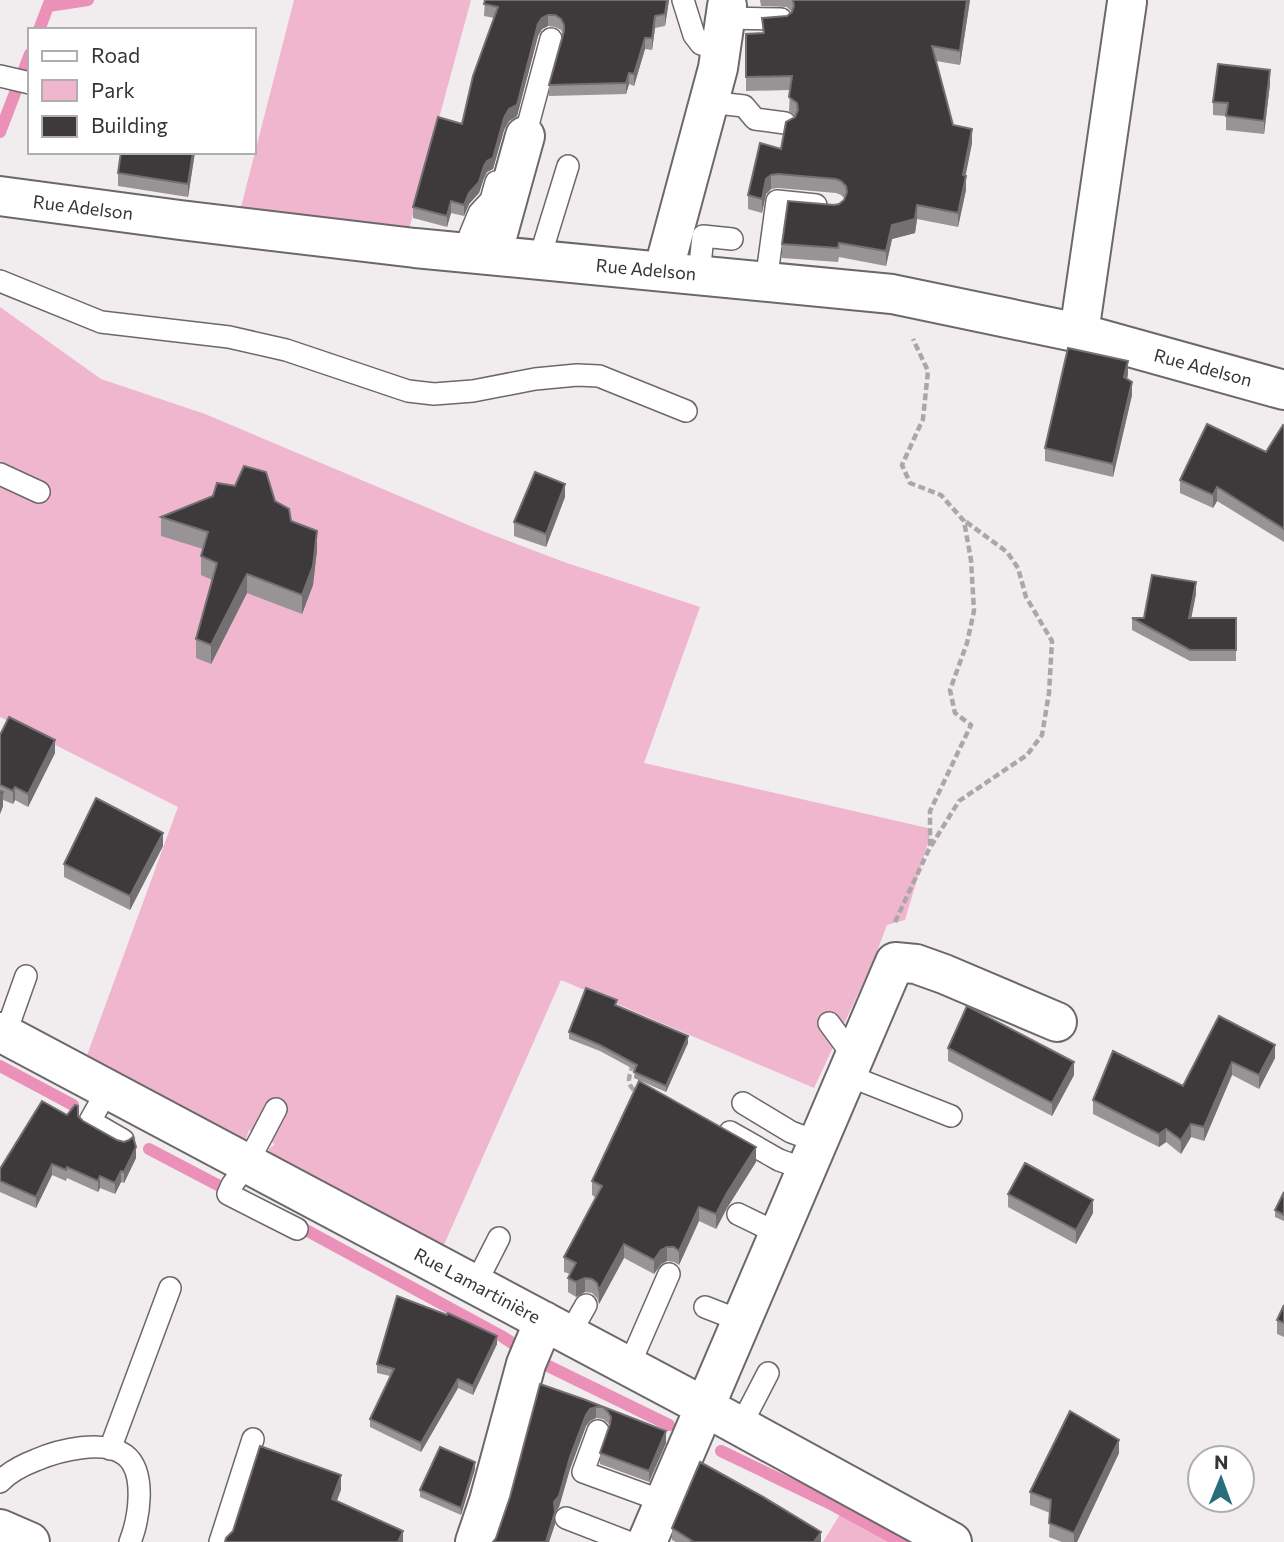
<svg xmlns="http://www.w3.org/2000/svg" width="1284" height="1542" font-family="Commissioner,sans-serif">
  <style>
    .green { fill: #f0b6cd }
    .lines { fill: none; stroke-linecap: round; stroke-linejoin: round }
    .stream { stroke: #eb90b8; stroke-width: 12 }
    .lane-casing { stroke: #6c6869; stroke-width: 24 }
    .street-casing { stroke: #6c6869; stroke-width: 42 }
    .path { stroke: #aba7a8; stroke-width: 4.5; stroke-dasharray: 7 3.5; stroke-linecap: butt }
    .lane { stroke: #fff; stroke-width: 21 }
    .street { stroke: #fff; stroke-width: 38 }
    .wall { fill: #989394 }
    .shaded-wall { fill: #746f71 }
    .building { fill: #3e3a3b; stroke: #746f71; stroke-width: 2 }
    .labels { text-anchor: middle; stroke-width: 7; stroke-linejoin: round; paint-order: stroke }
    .street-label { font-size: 18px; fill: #363435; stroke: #fff }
  </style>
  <rect width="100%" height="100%" fill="#f1ecee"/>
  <path class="green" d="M294,0H471L409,229L241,207Z
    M0,307L101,379L205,414L480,530L564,562L700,607L644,763L932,829L905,920L887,925L873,962L814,1088L561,980L443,1247L270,1155L269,1149L275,1144L249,1130L246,1139H242L86,1058L178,807L0,717Z
    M847,1503L920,1542H823Z"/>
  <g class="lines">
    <path class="stream" d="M48,6L88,0
      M39,30L50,1
      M0,132L30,54
      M0,1066L73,1105
      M149,1149L233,1193
      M293,1223L503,1337L542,1363L669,1425
      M721,1451L829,1503L901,1542"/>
    <defs>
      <path id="lane" d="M683,0L694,35L701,44L721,47
        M725,18L781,19
        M0,76L30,83
        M708,102L744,106L755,119L785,123
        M525,136L551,39
        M467,253L470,235L479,213L491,200L496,182
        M539,260L568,166
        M699,275L703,236L732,239
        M0,281L101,322L229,337L286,350L408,391L434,394L473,391L535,379L577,375L599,376L686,411
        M766,282L777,201L816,205
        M0,474L39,492
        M829,1023L854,1057
        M5,1035L26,976
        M847,1075L951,1116
        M108,1089L90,1121L123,1140
        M743,1103L791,1132L818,1142
        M276,1109L247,1164L232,1185L228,1194L297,1229
        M730,1132L779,1160L807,1170
        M738,1214L779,1234
        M475,1285L499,1238
        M705,1307L741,1321
        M569,1335L586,1305
        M626,1365L635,1352L669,1274
        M740,1427L768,1373
        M598,1431L583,1472L665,1502
        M110,1449L170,1288
        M0,1482C10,1471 23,1465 36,1460C59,1450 104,1439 125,1455C147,1472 139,1519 130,1542
        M566,1518L628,1542
        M220,1542L253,1439"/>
      <path id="street" d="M0,196L180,220L415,248L892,294L1079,333L1284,390
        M492,255L525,136
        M663,272L718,68L727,6
        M1079,333L1127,2
        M0,1032L705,1407L952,1542
        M0,1529L30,1542
        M475,1542L489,1501L526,1364L544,1321
        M647,1542L895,962L916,964L944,974L1057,1022"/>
    </defs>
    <use href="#lane" class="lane-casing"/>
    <use href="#street" class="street-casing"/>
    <path class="path" d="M931,846L959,801L1027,755L1042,735L1049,693L1052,641L1026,597L1018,568L1007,552L965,521
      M895,922L930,847V811L971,725L955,713L950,690L967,643L974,611L971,560L964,521L941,495L910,483L902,465L923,419L928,371L913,339
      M633,1064C629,1078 625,1083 637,1093"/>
    <use href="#lane" class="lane"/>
    <use href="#street" class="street"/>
  </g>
  <path class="wall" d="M485,0H669L665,26L655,28L652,50L645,49L634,86L629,84L626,94L549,96V85L563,34L561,30L555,27L548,26L542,29L538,36L517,116L509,121L504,130L493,169L487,172L484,178L479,193L469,204L464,216L451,213L447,227L413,218V207L462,124L494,18L484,16Z
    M760,0H970L960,65L936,61L953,125L972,143L965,175L966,190L958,227L917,219L915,233L892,239L886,266L839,257L838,262L782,258V244L834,205L839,204L845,199L841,195L836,193L778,188L771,189L766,194L762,213L748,209V195L781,149L795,116L789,111L790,90L746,91V34L763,33L762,18L787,16L792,12L787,7L761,6Z
    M1270,84L1264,134L1226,130V116L1213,115V102Z
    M195,152L188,197L118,186V173Z
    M1128,374L1127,379L1132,395L1113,477L1045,461V448Z
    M1284,426V542L1217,501L1213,508L1180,493V480L1266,452Z
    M565,497L546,547L514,536V522Z
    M275,501L291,521L317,550L313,585L302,614L247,593L211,664L196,658V639L212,580L201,575V556L203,549L161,536V517Z
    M1196,594L1191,618H1236V661H1190L1132,630V618H1144Z
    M0,735L55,753L28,807L15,800L13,804L3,800V806L0,814Z
    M163,846L130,910L64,877V864Z
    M617,1006L688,1043L666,1092L634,1078L635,1070L600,1051L569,1039V1032Z
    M1219,1016L1275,1058L1259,1089L1232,1075L1204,1141L1191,1137L1181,1154L1166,1142L1159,1147L1093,1114V1100L1183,1086Z
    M948,1048L1074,1075L1052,1116L948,1061Z
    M67,1115L78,1116L83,1121L136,1158L124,1183L121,1182L115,1194L100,1188L98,1192L67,1178L66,1181L52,1175L36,1208L0,1192V1169Z
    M756,1162L727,1208L716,1229L699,1221L679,1265L674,1262L667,1261L661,1264L654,1274L624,1258L599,1304L597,1298L592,1293L585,1292L576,1297L568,1292V1278L570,1274L564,1272V1257L596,1198L592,1195V1181Z
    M1284,1192V1221L1275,1217V1210Z
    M1008,1194L1093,1213L1076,1244L1008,1207Z
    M1284,1305V1337L1277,1334V1320Z
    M497,1344L473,1395L458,1388L421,1452L370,1427V1419L390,1376L377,1373V1364Z
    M540,1384L666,1431V1443L649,1482L600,1464V1453L610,1426L608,1423L603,1419L596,1418L590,1421L586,1426L570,1469L559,1507L555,1513V1524L549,1542H493L496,1538L510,1497Z
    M1119,1453L1077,1542H1062L1049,1537L1050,1513L1030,1505V1492Z
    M475,1469L461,1515L420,1497V1490Z
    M672,1528L821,1542H676L672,1540Z"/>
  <path class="shaded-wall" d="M667,0H669L665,26V14Z
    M967,0H970L960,65V51Z
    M548,15V26L542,29L538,36L517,116L509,121L504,130L493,169L487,172L484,178L479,193L469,204L464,216V205L484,166L504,118L538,24L542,18Z
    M655,16V28L652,50V38Z
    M645,38V49L634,86V74Z
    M1270,70V84L1264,134V121Z
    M629,73V84L626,94V83Z
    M972,129V143L963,189V175Z
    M193,152H195L188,197V184Z
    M771,175V189L766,194L762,213V199L766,179Z
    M966,176V190L958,227V213Z
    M451,201V213L447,227V216Z
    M917,205V219L915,233L892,239L886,266V251L892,225Z
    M1128,361V374L1124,390V377Z
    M1132,382V395L1113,477V464Z
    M565,484V497L546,547V534Z
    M1217,487V501L1213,508V495Z
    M317,531V550L313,585L302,614V595Z
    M247,574V593L211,664V645Z
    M1196,582V594L1189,629V618Z
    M55,740V753L28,807V794Z
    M15,787V800L13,804V791Z
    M3,792V806L0,814V801Z
    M163,833V846L130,910V896Z
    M688,1036V1043L666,1092V1086Z
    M1275,1045V1058L1259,1089V1075Z
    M1074,1062V1075L1052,1116V1103Z
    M1232,1062V1075L1204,1141V1127Z
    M1191,1124V1137L1181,1154V1140Z
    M1166,1129V1142L1159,1147V1134Z
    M136,1147V1158L124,1183V1172Z
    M756,1147V1162L727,1208L716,1229V1214L727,1193Z
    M52,1164V1175L36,1208V1197Z
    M121,1171V1182L115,1194V1183Z
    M100,1176V1188L98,1192V1181Z
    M1093,1200V1213L1076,1244V1230Z
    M699,1207V1221L679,1265V1251Z
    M624,1244V1258L599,1304V1290Z
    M667,1247V1261L661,1264L654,1274V1260L661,1250Z
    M585,1278V1292L576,1297V1282Z
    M497,1336V1344L473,1395V1386Z
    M458,1379V1388L421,1452V1443Z
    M596,1407V1418L590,1421L586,1426L570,1469L559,1507L555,1513V1524L549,1542H546L554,1502L570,1457L586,1415L590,1409Z
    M666,1431V1443L649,1482V1471Z
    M1119,1440V1453L1077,1542H1074V1533Z
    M475,1462V1469L461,1515V1508Z
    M341,1475V1490L332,1514V1499Z
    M403,1531V1542H398Z
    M821,1532V1542H814Z"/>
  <path class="building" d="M485,0H667L665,14L655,16L652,38H645L634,74L629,73L626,83L549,85L564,31V25L561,19L555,15H548L542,18L538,24L517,105L509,109L504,118L493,158L487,161L484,166L479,182L469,193L464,205L451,201L447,216L413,207L438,117L462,124L473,76L498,7L484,4Z
    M793,0H967L960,51L932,46L953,125L972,129L963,175L966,176L958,213L917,205L915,219L892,225L886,251L839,243L838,248L782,244L788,201L834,205L839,204L844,200L847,192L846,186L841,181L836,179L778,174L771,175L766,179L762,199L748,195L760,143L781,149L786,122L795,117L798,110L797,103L789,97L792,76L746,77V34L764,33L762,18L787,16L792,12L794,6Z
    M1218,64L1270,70L1264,121L1226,116L1228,103L1213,102Z
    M121,152H193L188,184L118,173Z
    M1068,348L1128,361L1124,377L1132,382L1113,464L1045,448Z
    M1207,424L1266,452L1283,425L1284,426V529L1217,487L1213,495L1180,480Z
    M244,466L266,472L275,501L289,509L291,521L317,531L313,566L302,595L247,574L211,645L196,639L217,563L201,556L208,532L161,517L213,496L217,483L235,486Z
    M535,472L565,484L546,534L514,522Z
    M1152,575L1196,582L1189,618H1236V650H1190L1132,618H1144Z
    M9,717L55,740L28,794L15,787L13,791L0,785V735Z
    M0,791L3,792L0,801Z
    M96,798L163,833L130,896L64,864Z
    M586,988L617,1000L615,1005L688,1036L666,1086L634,1072L637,1065L600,1045L569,1032Z
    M967,1006L1074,1062L1052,1103L948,1048Z
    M1219,1016L1275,1045L1259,1075L1232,1062L1204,1127L1191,1124L1181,1140L1166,1129L1159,1134L1093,1100L1113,1051L1183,1086Z
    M639,1081L756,1147L727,1193L716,1214L699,1207L679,1251L674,1247H667L661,1250L654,1260L624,1244L599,1290L597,1283L592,1279L585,1278L576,1282L568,1278L576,1263L564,1257L602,1186L592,1181Z
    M42,1101L67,1115L75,1105L78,1106V1116L83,1121L117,1140L124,1142L129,1140L133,1137L136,1147L124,1172L121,1171L115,1183L100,1176L98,1181L67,1167L66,1170L52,1164L36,1197L0,1181V1169Z
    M1025,1163L1093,1200L1076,1230L1008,1194Z
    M1284,1192V1215L1275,1210Z
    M397,1296L447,1315L448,1313L497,1336L473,1386L458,1379L421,1443L370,1419L394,1369L377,1364Z
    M1284,1305V1323L1277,1320Z
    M540,1384L583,1399L666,1431L649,1471L600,1453L610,1424L611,1417L608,1412L603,1407H596L590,1409L586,1415L570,1457L559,1496L554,1502L555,1512L546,1542H493L496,1538L510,1497Z
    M1070,1411L1119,1440L1074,1533L1049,1523L1051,1500L1030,1492Z
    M260,1446L341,1475L332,1499L403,1531L398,1542H225L226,1538L233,1531Z
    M440,1447L475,1462L461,1508L420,1490Z
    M700,1462L760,1495L821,1532L814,1542H691L692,1541L672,1528Z"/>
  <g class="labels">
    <g class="street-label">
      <text transform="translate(83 208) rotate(7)" y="6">Rue Adelson</text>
      <text transform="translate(646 270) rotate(5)" y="6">Rue Adelson</text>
      <text transform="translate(1203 368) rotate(15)" y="6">Rue Adelson</text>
      <text transform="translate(477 1286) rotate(28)" y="6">Rue Lamartinière</text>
    </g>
  </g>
  <rect x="28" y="28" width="228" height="126" fill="#ffffff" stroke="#afaeae" stroke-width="2"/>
  <rect x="42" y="51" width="35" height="10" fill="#ffffff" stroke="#afaeae" stroke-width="2"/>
  <text x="91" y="63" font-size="21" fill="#363435">Road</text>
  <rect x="42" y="80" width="35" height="21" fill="#f0b6cd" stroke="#afaeae" stroke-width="2"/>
  <text x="91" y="98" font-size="21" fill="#363435">Park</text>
  <rect x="42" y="116" width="35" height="21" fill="#3e3a3b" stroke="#afaeae" stroke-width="2"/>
  <text x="91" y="133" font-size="21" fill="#363435">Building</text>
  <g transform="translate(1221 1479) rotate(1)"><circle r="33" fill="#ffffff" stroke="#afaeae" stroke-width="2"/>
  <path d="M0-5L12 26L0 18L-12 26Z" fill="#276d7c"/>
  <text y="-10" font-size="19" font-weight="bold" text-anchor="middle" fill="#363435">N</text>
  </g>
</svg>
